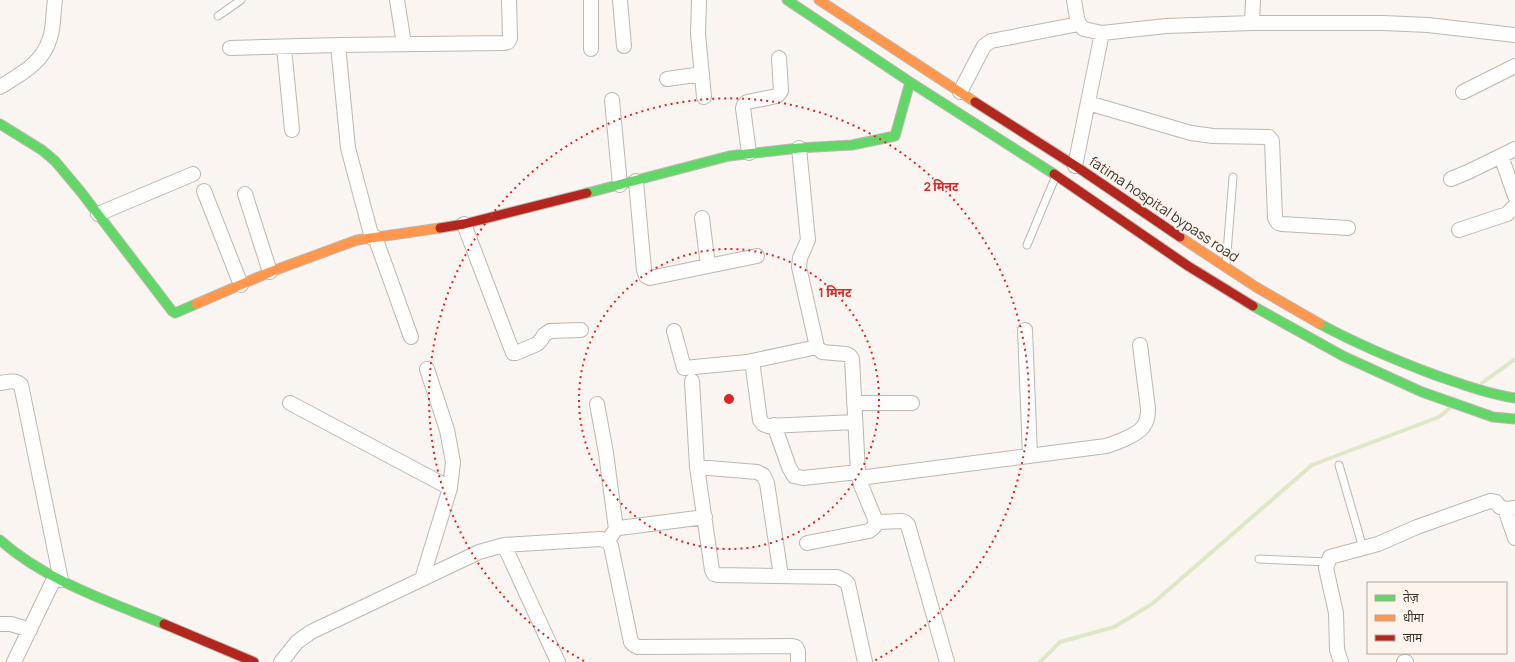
<svg xmlns="http://www.w3.org/2000/svg" width="1515" height="662" font-family="Manrope,'Noto Sans Devanagari',sans-serif">
  <style>
    .lines { fill: none; stroke-linecap: round; stroke-linejoin: round }
    .stream { stroke: #dde8c6; stroke-width: 4 }
    .lane-casing { stroke: #bdb7b1; stroke-width: 9 }
    .street-casing { stroke: #bdb7b1; stroke-width: 16 }
    .fast-casing { stroke: #bdb7b1; stroke-width: 11 }
    .slow-casing { stroke: #bdb7b1; stroke-width: 11 }
    .jam-casing { stroke: #bdb7b1; stroke-width: 11 }
    .lane { stroke: #fefefd; stroke-width: 7 }
    .street { stroke: #fefefd; stroke-width: 14 }
    .fast { stroke: #63d668; stroke-width: 9 }
    .slow { stroke: #ff974d; stroke-width: 9 }
    .jam { stroke: #b3261e; stroke-width: 9 }
    .ring { fill: none; stroke: #d62828; stroke-width: 2; stroke-dasharray: 2 4 }
    .labels { text-anchor: middle; stroke-width: 4; stroke-linejoin: round; paint-order: stroke }
    .street-label { font-size: 14px; fill: #3c342b; stroke: #fdf5ed }
    .centre { fill: #d62828; stroke: #fdf5ed; stroke-width: 2 }
    .ring-label { font-size: 12px; text-anchor: middle; font-weight: bold; fill: #d62828; stroke: #fdf5ed; stroke-width: 4; stroke-linejoin: round; paint-order: stroke }
  </style>
  <rect width="100%" height="100%" fill="#faf5f0"/>
  <g class="lines">
    <path class="stream" d="M1482,383L1515,359
      M1040,662L1060,642L1114,627L1152,604L1312,465L1439,417L1449,409"/>
    <defs>
      <path id="lane" d="M218,16L241,0
        M1027,245L1055,178
        M1226,265L1233,177
        M1339,465L1363,548
        M1259,559L1328,562"/>
      <path id="street" d="M397,0L404,44
        M591,0V49
        M620,0L624,46
        M699,0L698,34L704,97
        M1074,0L1077,18L1079,24L1084,29L1102,33L1166,26L1252,23H1383L1428,25L1515,35
        M1252,23L1253,0
        M338,45L348,148L372,238
        M284,47L292,130
        M230,48L338,45L504,43L508,42L510,38L509,0
        M667,79L702,74
        M0,87C21,74 43,63 50,38C54,26 53,12 55,0
        M960,92L984,46L991,41L1079,24
        M1463,92L1515,66
        M612,100L620,185
        M1088,103L1191,133L1213,136L1269,137L1272,141L1275,218L1278,223L1282,224L1348,228
        M799,148L808,240L800,258L799,267L817,347L822,352L846,354L850,356L852,359L858,472L861,485L875,519L878,522L902,521L905,522L908,525L947,662
        M749,153L743,108L744,105L747,102L777,96L781,91L779,58
        M1501,156L1515,196
        M1075,166L1102,33
        M1451,179L1468,172L1515,149
        M636,181L644,270L646,276L650,278L757,256
        M204,191L241,285
        M245,194L270,272
        M98,214L193,174
        M702,218L708,266
        M464,224L513,353H516L537,344L541,340L544,335L550,331L581,330
        M1459,230L1507,214L1515,206
        M375,237L411,337
        M1025,330L1030,455
        M674,331L684,368L747,362L751,363L753,368L760,420L763,424L768,426L855,422
        M747,362L817,347
        M692,381L697,467L712,570L714,574L718,575L837,577L845,581L848,584L865,662
        M0,383C8,382 15,379 21,385L61,580
        M290,403L450,488
        M854,403H912
        M597,404L606,453L616,529
        M774,425L789,467L794,476L803,478L858,472
        M697,467L757,472L763,475L767,483L781,576
        M859,478L1106,446C1116,443 1137,435 1143,427C1147,422 1148,415 1148,409L1140,345
        M1505,509L1515,538
        M611,536L616,529L619,528L705,517
        M807,543L869,531L874,527L878,522
        M504,545L558,662
        M422,579L450,488L453,462L447,430L427,369
        M0,624H11L30,630
        M14,662L55,577
        M281,662L297,642L311,632L479,552L504,545L601,539L608,542L611,546L631,642L634,645L638,647L792,646L796,647L798,651V662
        M1341,662L1337,650L1336,613L1326,568L1330,557L1378,544L1417,527L1490,501L1496,502L1500,507L1505,509L1515,508
        M1404,662H1406"/>
      <path id="fast" d="M787,0L910,82L1054,174
        M0,124L42,150L55,161L81,192L172,311L175,313L196,304
        M587,193L729,156L799,148L852,145L895,136L910,82
        M1253,306L1343,356L1422,392L1493,417L1515,419
        M1320,324C1357,344 1395,360 1435,375C1461,384 1488,394 1515,398
        M0,540C46,581 108,601 164,624"/>
      <path id="slow" d="M819,0L975,102
        M1180,237L1256,287L1320,324
        M196,304L270,272L357,240L440,228"/>
      <path id="jam" d="M975,102L1077,167L1180,237
        M1054,174L1188,266L1253,306
        M440,228L464,224L587,193
        M164,624L254,662"/>
    </defs>
    <use href="#lane" class="lane-casing"/>
    <use href="#street" class="street-casing"/>
    <use href="#fast" class="fast-casing"/>
    <use href="#slow" class="slow-casing"/>
    <use href="#jam" class="jam-casing"/>
    <use href="#lane" class="lane"/>
    <use href="#street" class="street"/>
    <use href="#fast" class="fast"/>
    <use href="#slow" class="slow"/>
    <use href="#jam" class="jam"/>
  </g>
  <g class="ring">
    <circle cx="729" cy="399" r="150"/>
    <path d="M584 661A300 300 0 1 1 874 661"/>
  </g>
  <g class="labels">
    <g class="street-label">
      <text transform="translate(1164 209) rotate(34)" y="5">fatima hospital bypass road</text>
    </g>
  </g>
  <circle cx="729" cy="399" r="6" class="centre"/>
  <g class="ring-label">
    <text x="941" y="191">2 मिनट</text>
    <text x="835" y="297">1 मिनट</text>
  </g>
  <rect x="1367" y="582" width="140" height="72" fill="#fdf5ed" stroke="#b0a89f"/>
  <rect x="1375" y="595" width="20" height="6" fill="#63d668" stroke="#b0a89f"/>
  <text x="1403" y="602" font-size="12" fill="#3c342b">तेज़</text>
  <rect x="1375" y="615" width="20" height="6" fill="#ff974d" stroke="#b0a89f"/>
  <text x="1403" y="622" font-size="12" fill="#3c342b">धीमा</text>
  <rect x="1375" y="635" width="20" height="6" fill="#b3261e" stroke="#b0a89f"/>
  <text x="1403" y="642" font-size="12" fill="#3c342b">जाम</text>
</svg>
